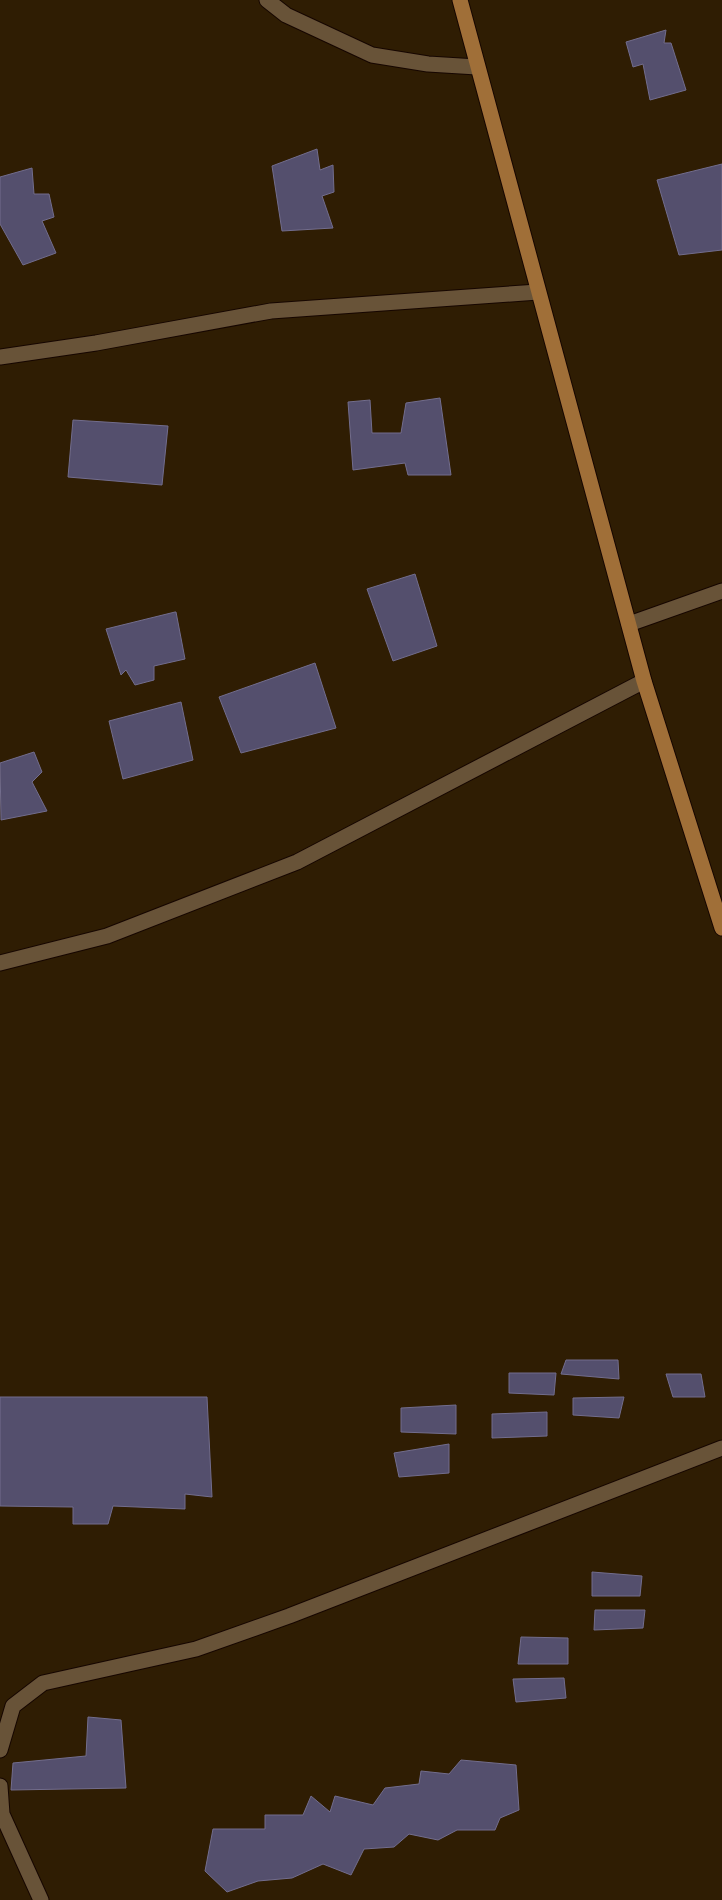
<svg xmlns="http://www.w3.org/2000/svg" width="722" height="1900" font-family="Montserrat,sans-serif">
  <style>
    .building { fill: #544f6d; stroke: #726d8d }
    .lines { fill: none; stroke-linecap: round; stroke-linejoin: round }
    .service-casing { stroke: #160600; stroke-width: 17 }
    .minor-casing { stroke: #160600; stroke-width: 17 }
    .primary-casing { stroke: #160600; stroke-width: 17 }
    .service { stroke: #685338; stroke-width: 15 }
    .minor { stroke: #685338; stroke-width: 15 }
    .primary { stroke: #a06f38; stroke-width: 15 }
  </style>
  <rect width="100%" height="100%" fill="#2f1d03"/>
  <path class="building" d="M666,30L664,43H671L686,90L650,100L643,64L633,67L626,42Z
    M317,149L320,170L333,165L334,192L322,196L333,228L282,231L272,166Z
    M722,164V250L679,255L657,180Z
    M32,168L34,194H49L54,217L42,221L56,253L23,265L0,224V177Z
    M440,398L451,475H408L405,463L353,470L348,402L370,400L372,433H401L406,403Z
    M73,420L168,426L162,485L68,477Z
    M415,574L437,646L393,661L367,589Z
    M175,612H176L185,659L154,666V680L135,685L126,670L121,675L106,629Z
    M315,663L336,728L241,753L219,697Z
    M181,702L193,760L123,779L109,721Z
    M34,752L42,772L32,782L47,811L1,820L0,763Z
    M566,1360H618L619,1379L561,1374Z
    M509,1373H556L554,1395L509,1393Z
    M666,1374H701L705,1397H673Z
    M0,1397H207L212,1497L185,1494V1509L113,1506L108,1524H73V1507L0,1506Z
    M624,1397L619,1418L573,1415V1398Z
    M456,1405V1434L401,1432V1408Z
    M547,1412V1436L492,1438V1414Z
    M449,1444V1473L399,1477L394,1453Z
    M592,1572L642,1576L640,1596H592Z
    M595,1610H645L643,1628L594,1630Z
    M521,1637L568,1638V1664H518Z
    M564,1678L566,1698L516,1702L513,1679Z
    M88,1717L121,1720L126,1788L11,1790L13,1763L86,1756Z
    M461,1760L516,1765L519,1810L500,1818L495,1830H457L438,1840L409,1834L394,1847L364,1849L351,1875L323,1864L292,1878L258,1881L227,1892L205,1871L213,1829H265V1815H303L311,1796L330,1812L335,1796L373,1805L385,1788L419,1784L421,1771L449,1774Z"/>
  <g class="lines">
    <defs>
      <path id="service" d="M267,0L286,15L372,55L428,64L477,67"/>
      <path id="minor" d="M0,357L96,343L271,311L538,292
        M629,624L722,591
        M0,963L107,936L297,862L644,681
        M0,1750L13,1706L43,1683L196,1649L289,1616L722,1448
        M0,1786L2,1814L41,1900"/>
      <path id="primary" d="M460,0L644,681L722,928"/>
    </defs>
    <use href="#service" class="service-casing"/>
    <use href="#minor" class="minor-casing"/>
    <use href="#primary" class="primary-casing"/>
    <use href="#service" class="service"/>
    <use href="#minor" class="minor"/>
    <use href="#primary" class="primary"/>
  </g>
</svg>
